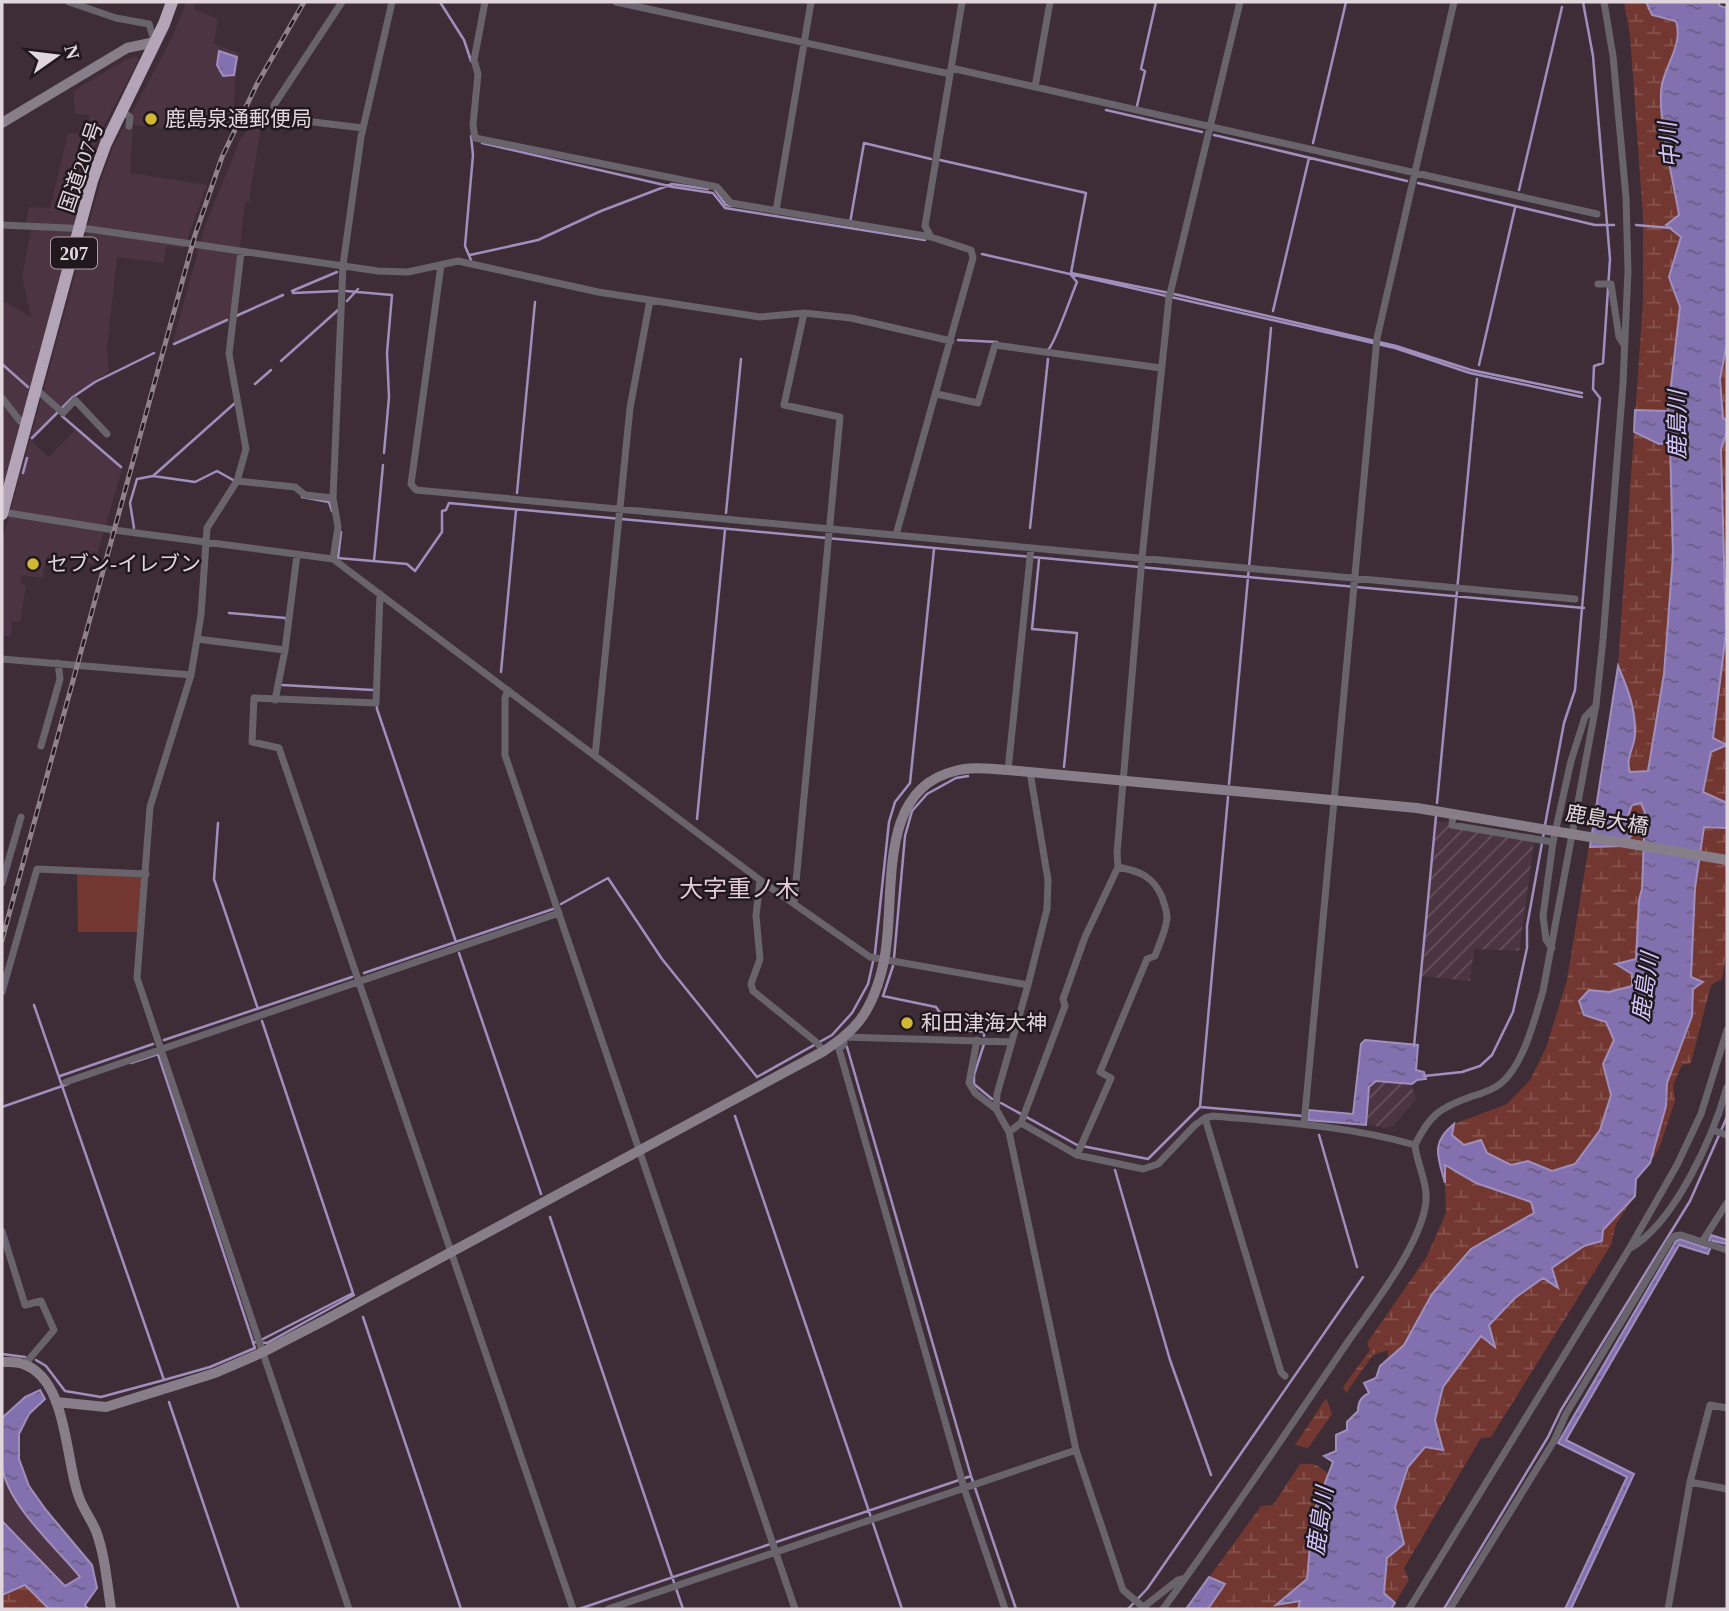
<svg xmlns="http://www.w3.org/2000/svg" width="1729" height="1611" font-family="'Times New Roman','Noto Sans JP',serif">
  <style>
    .built { fill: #4c3442 }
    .industrial { fill: url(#industrial-furrows) }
    .wetland { fill: url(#wetland-marsh) }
    .park { fill: #723730 }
    .water { fill: url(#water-ripples); stroke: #a08fbd; stroke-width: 2 }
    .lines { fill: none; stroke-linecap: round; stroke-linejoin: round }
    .stream { stroke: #a08fbd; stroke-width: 2.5 }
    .street { stroke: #69636b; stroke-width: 7 }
    .secondary { stroke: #877e8a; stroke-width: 10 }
    .highway { stroke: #b3a5b7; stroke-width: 12 }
    .rail-casing { stroke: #90818a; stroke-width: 5 }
    .rail { stroke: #20181c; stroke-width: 2.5; stroke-dasharray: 8; stroke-linecap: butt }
    .poi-dot { fill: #d2b736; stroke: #20181c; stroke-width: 2.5 }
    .labels { text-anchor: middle; stroke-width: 5; stroke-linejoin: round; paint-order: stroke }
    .shield { fill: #20181c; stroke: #a89da3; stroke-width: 2 }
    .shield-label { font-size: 19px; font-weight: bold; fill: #e2d6dd }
    .poi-label { font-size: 21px; fill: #e2d6dd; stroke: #20181c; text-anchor: start }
    .street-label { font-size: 21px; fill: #e2d6dd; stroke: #20181c }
    .water-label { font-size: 23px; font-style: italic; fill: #d5c7fd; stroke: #20181c }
    .quarter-label { font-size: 24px; fill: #e2cbd8; stroke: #20181c }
  </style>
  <defs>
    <pattern id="industrial-furrows" width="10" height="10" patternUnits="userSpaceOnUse" patternTransform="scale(1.75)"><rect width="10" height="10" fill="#4c3442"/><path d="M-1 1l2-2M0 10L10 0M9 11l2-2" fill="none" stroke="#66515d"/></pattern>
    <pattern id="wetland-marsh" width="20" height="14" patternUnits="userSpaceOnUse" patternTransform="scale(1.75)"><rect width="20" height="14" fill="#723730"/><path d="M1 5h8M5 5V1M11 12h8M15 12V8" fill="none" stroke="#86534e"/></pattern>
    <pattern id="water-ripples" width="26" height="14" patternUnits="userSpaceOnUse" patternTransform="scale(1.75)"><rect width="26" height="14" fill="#8371af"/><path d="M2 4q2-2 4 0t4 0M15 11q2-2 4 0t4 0" fill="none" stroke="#6a5d83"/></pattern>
  </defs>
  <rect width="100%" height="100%" fill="#3e2d37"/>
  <path class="built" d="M186,2H195L194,9L218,19L214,44L239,53L235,82L234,109L238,113L230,124L169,117L166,128L133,125L130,173L207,185L184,248L166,246L164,263L117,257L107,348L109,371L73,397L31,441L49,457L77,428L123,467L94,564L48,555L42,578L22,575L20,584L26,586L20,622L12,621L11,636L2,635V541L102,177L114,145L171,40Z
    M136,56L139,59L99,135L84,179L71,243L2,491V373L5,369L2,366V300L31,317L22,277L32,225L26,223L29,207L50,208L68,133L86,134L90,115L75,114L73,91L127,59Z
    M259,111L262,121L249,201L245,203L232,318L173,342L205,226L239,142Z
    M2,1470L13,1495L29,1518L81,1577L65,1586L2,1520Z"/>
  <path class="industrial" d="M1435,821L1535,835L1519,951L1474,949L1470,981L1420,976Z
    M1366,1076L1410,1080L1416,1100L1393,1126L1384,1128L1362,1123Z"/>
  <path class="wetland" d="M1624,2H1692V536L1631,1105L1548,1219L1468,1278L1325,1609H1186L1261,1506L1273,1505L1300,1464C1315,1463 1319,1465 1329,1475L1333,1462L1324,1456L1336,1451V1435L1347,1430V1422L1358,1411C1358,1402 1361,1397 1369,1392L1364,1383L1376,1378L1380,1366L1388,1359V1350L1373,1355L1346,1393L1343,1387L1370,1350L1367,1343L1426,1258L1446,1213L1445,1183L1437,1154L1444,1132L1454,1124L1507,1104L1530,1080L1546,1048L1567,980L1618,666L1643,301V218L1630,35Z
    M1727,274V950L1722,979L1711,985L1691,1063L1682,1065L1673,1085L1675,1100L1660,1146L1650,1163L1637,1178L1635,1196L1616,1224L1611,1245L1491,1437L1481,1438L1404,1568L1409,1580L1391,1609L1354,1554L1428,1370L1618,1206L1712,431Z
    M1326,1398L1332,1414L1308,1448L1295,1445Z
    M2,1540L61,1609H2Z"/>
  <path class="park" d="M77,872L142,875L138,932H78Z"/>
  <path class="water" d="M1646,2H1718L1720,6L1727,8V343L1720,379L1723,418L1727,420V432L1721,449L1726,633L1713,738L1727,745L1711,752L1703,792L1727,803V828L1704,827L1695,888L1691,977L1703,982L1693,989L1692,1016L1667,1083L1666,1106L1650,1163L1636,1179L1635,1196L1603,1230L1602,1241L1584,1246L1552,1268L1558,1288L1543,1278L1515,1298L1489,1325L1495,1347L1481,1336L1443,1387L1435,1420L1443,1450L1425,1447L1408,1467L1395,1507L1404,1544L1387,1558L1384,1593L1395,1603L1391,1609H1298L1300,1601L1276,1605L1307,1579L1313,1514L1333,1462L1324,1456L1336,1451V1435L1347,1430V1422L1358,1411C1358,1402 1361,1397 1369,1393L1364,1383L1376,1378L1380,1366L1404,1345L1432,1294L1471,1249L1534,1213L1531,1202L1476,1183L1445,1165V1183C1438,1157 1430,1143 1454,1124L1452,1135L1464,1145L1481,1140L1487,1153L1511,1165L1528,1161L1552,1171L1575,1164L1600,1130L1611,1095L1603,1064L1614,1040L1606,1022L1584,1015L1579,1001L1589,990L1609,992L1632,986V974L1616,964L1636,959L1639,900L1642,889L1645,813L1641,803L1632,805L1627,819L1635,831L1623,846L1590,847L1618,666C1628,689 1636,709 1635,735C1634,749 1625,758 1630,772L1648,771L1664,674L1673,555L1670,443L1659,444L1634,432L1635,410L1668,411L1680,307L1669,277L1681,237L1666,225L1679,215C1674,183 1656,113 1662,84C1667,62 1683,44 1676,21L1652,15Z
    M219,51L237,57L234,75L223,76L217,65Z
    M1365,1040L1418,1045L1416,1070L1424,1072L1426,1079L1417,1080L1412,1084L1376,1081L1369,1087L1366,1125L1308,1120L1309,1110L1353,1114L1361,1044Z
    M1711,1235L1727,1240V1244L1713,1241L1708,1254L1679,1245L1566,1440L1634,1474L1571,1609H1565L1627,1477L1558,1443L1676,1241L1680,1239L1706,1248Z
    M40,1390L45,1399L29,1414L19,1434V1459L29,1486L46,1510L92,1565L97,1588L85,1605L88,1609H49L25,1585L2,1595V1521L65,1586L80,1577C56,1547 9,1507 2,1467C0,1452 2,1434 2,1418L25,1397Z
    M1209,1577L1225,1584L1208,1609H1186Z"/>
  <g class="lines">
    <path class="stream" d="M440,2L464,40L471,61
      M1137,106L1145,71L1141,69L1156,2
      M1106,110L1202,132
      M1214,135L1407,181
      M471,136L473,155L465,246L471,260
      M482,143L673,187L713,193L725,208L925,240
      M1313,143L1346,2
      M940,160L1086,193L1071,273L1174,294L1396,346L1471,370L1582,393
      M1418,183L1595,225H1614
      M715,190L726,205L732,206
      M1519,190L1562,7
      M850,223L864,143L931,159
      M1636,225L1671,228
      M982,254L1395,348L1470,373L1582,397
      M470,255L538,240L601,211L672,184L708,189
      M292,291L337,272
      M346,291L392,295L387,353L389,397L384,453
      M293,293L338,291
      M347,301L358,289
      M1273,311L1309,158
      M236,316L283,295
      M958,340L997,342
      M174,344L227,320
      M1048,350C1055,344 1071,296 1077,282L1071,275
      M281,361L338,310
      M2,364L28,387
      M1479,365L1515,208
      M255,384L271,370
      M62,416L121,467
      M32,438L73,397L95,382L154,353
      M23,473L27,458
      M153,476L235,403
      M517,493L535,302
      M302,497L329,502L332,511
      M726,513L741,359
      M134,528L130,503L137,479L153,476L195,482L217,471L233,480
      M1030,528L1048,359
      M341,532L338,558L407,564L415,571L442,532V511L446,510L449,503L1584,608
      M1039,560L1032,629L1077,633L1064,767
      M374,561L383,465
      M229,613L286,618V620
      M501,672L516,510
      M282,685L373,690
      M377,704V709L456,942
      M1229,784L1271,328
      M1437,803L1477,379
      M697,819L725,530
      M218,823L214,879L258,1009
      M1545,825L1564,723L1575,690L1600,398L1593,389L1594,366L1603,363L1610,259L1593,56L1583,2
      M561,904L608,878L662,959L757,1077L832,1035L852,1013L868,984L875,953L889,822L895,802L910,783L934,549
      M459,953L541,1194
      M894,958L905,836L912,811L927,794L956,778L968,776
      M893,966L883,996L936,1007L951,1029L984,1032V1036
      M364,973L553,909
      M34,1005L164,1380L101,1397L65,1391L46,1366L36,1360
      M164,1040L352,977
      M984,1044L974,1075V1084L992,1099
      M1414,1046L1436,816
      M847,1047L971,1476L1016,1609
      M131,1063L158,1054L253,1342L267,1343L354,1295
      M60,1076L153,1044
      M1424,1076L1462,1072L1480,1066L1492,1055L1513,1012L1527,948V926L1544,832
      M1001,1103L1077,1145L1148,1159L1200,1107L1303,1116
      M2,1107L68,1084
      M1200,1107L1228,797
      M735,1116L902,1609
      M1319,1135L1357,1267
      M1115,1170L1170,1360L1211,1475
      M550,1217L683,1609
      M363,1317L461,1609
      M259,1341L353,1293L262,1021
      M2,1354L25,1357
      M164,1380L210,1367L255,1348L253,1343
      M169,1402L239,1609
      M579,1609L971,1476
      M1128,1609L1147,1589L1363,1277
      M1444,1609L1548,1437L1561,1410L1690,1201L1727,1117"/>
    <path class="street" d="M69,2L116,18L149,24L154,40
      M342,2L274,105V114L280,118L363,128
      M485,2L474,60L478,74L473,125L475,138L717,187L731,203L931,237L971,250L973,258L896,535
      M616,2L950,74
      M951,68L1597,214
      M1035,87L1050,2
      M121,111L130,117L129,126
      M776,211L811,2
      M2,225L89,229L378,271L408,272L458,261L598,292L760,317L804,313L851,318L951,341
      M931,237L925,226L962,2
      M241,252L229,354L246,449L237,481L207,528L201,615L191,675L150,807L137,978L349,1609
      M441,265L411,484L416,490L1575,599
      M1598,284H1611L1619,337L1624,345
      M36,389L63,413L75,400L107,434
      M937,394L978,403L995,345L1161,368
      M2,398L20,421L27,423
      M237,481L295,487L305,495L333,498
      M2,512L114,530L333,559L760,880L870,957L1028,985
      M333,559L338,527L333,498L343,265L361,137L392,2
      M380,594L376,703L254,698L252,742L279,748L573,1609
      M197,639L285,650L275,700
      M285,650L297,555
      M2,659L191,675
      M508,690L505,698V755L795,1609
      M41,746L60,679L58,663
      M595,756L630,408L650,300
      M1008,770L1031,548
      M1030,772L1048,880L1047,909L1028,985L997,1094L996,1109L1009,1132L1076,1450L1123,1590L1142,1606
      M1453,813L1452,825L1553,842
      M760,880L756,916L760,959L751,984L753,991L815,1041L824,1051
      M2,883L21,817
      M794,903L840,417L784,405L804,313
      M1552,948L1546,940L1543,916L1553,842L1571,761L1585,717L1596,706
      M2,992L37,869L146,874
      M977,1040L969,1083L975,1093L996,1109
      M66,1082L559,913
      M1205,1118L1281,1372L1285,1376
      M1021,1123L1077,1155L1143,1169L1158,1164L1195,1125L1205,1118L1213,1116C1281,1122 1349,1126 1415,1145
      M1304,1124L1377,338L1454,2
      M1712,1130L1727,1135
      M1009,1132L1021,1123L1065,1006L1063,999L1085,937L1118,867L1117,853L1142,558L1169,298L1240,2
      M1077,1155L1111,1078L1100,1072L1147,959L1155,956C1159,944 1166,931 1167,918C1167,911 1164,903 1162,897C1153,876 1139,871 1118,867
      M2,1231L25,1305L41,1301L54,1330L25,1364
      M1702,1242L1727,1203
      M1629,1249C1675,1223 1713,1137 1727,1087
      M1690,1482L1710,1405L1727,1408
      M608,1609L1076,1450
      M1005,1609L964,1488L839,1049L844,1044V1037L1012,1042
      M1141,1609L1178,1580L1185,1578
      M1163,1609C1226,1523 1285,1434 1345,1346C1371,1308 1416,1252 1425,1208C1430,1186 1417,1166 1415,1145C1429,1116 1439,1108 1470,1097C1480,1094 1491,1091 1500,1084C1523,1067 1535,1018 1543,991L1596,705L1603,640L1623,383L1628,271L1626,197L1613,56L1604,2
      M1409,1609L1629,1249L1677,1165L1701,1114L1727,1030
      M1450,1609L1554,1441L1566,1414L1670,1241L1675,1236L1681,1235L1727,1250
      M1668,1609L1690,1482L1727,1489"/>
    <path class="secondary" d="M2,123L127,48L155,42
      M2,1362C9,1362 16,1361 23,1364C68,1379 65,1461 79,1497C83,1509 91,1519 96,1531C105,1555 107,1583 111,1609
      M56,1402L106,1407L215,1373L261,1353L327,1319L824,1051C837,1042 850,1033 860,1020C872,1004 880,980 884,961C897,900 874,790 955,771C972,766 990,769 1008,770L1417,808L1727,860"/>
    <path class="highway" d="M2,514L92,181L106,143L164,24L172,2"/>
    <defs>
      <path id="rail" d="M2,940L195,235L222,157L257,84L304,2"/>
    </defs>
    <use href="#rail" class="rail-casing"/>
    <use href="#rail" class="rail"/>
  </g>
  <g class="poi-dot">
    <circle cx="151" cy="119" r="7"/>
    <circle cx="33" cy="564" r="7"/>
    <circle cx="907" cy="1023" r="7"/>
  </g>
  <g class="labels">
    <rect class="shield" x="51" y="237.5" width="46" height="31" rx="5"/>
    <g class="shield-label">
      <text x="74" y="260">207</text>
    </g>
    <g class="poi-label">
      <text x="165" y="126">鹿島泉通郵便局</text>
      <text x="47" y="571">セブン-イレブン</text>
      <text x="921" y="1030">和田津海大神</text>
    </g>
    <g class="street-label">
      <text transform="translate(81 167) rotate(-71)" y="7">国道207号</text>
      <text transform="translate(1607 820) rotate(10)" y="7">鹿島大橋</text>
    </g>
    <g class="water-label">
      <text transform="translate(1669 145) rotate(-95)" y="8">中川</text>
      <text transform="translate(1677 425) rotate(-90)" y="8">鹿島川</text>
      <text transform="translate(1645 987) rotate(-82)" y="8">鹿島川</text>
      <text transform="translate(1320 1521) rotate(-82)" y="8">鹿島川</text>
    </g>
    <g class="quarter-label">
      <text x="739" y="897">大字重ノ木</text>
    </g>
  </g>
  <rect width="1729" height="1611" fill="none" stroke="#e2d6dd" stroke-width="7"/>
  <g transform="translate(56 56) rotate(76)" stroke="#20181c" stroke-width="5" paint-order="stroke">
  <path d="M0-5L12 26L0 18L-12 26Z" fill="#e2d6dd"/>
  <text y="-10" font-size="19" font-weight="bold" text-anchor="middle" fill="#e2d6dd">N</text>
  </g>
</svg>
